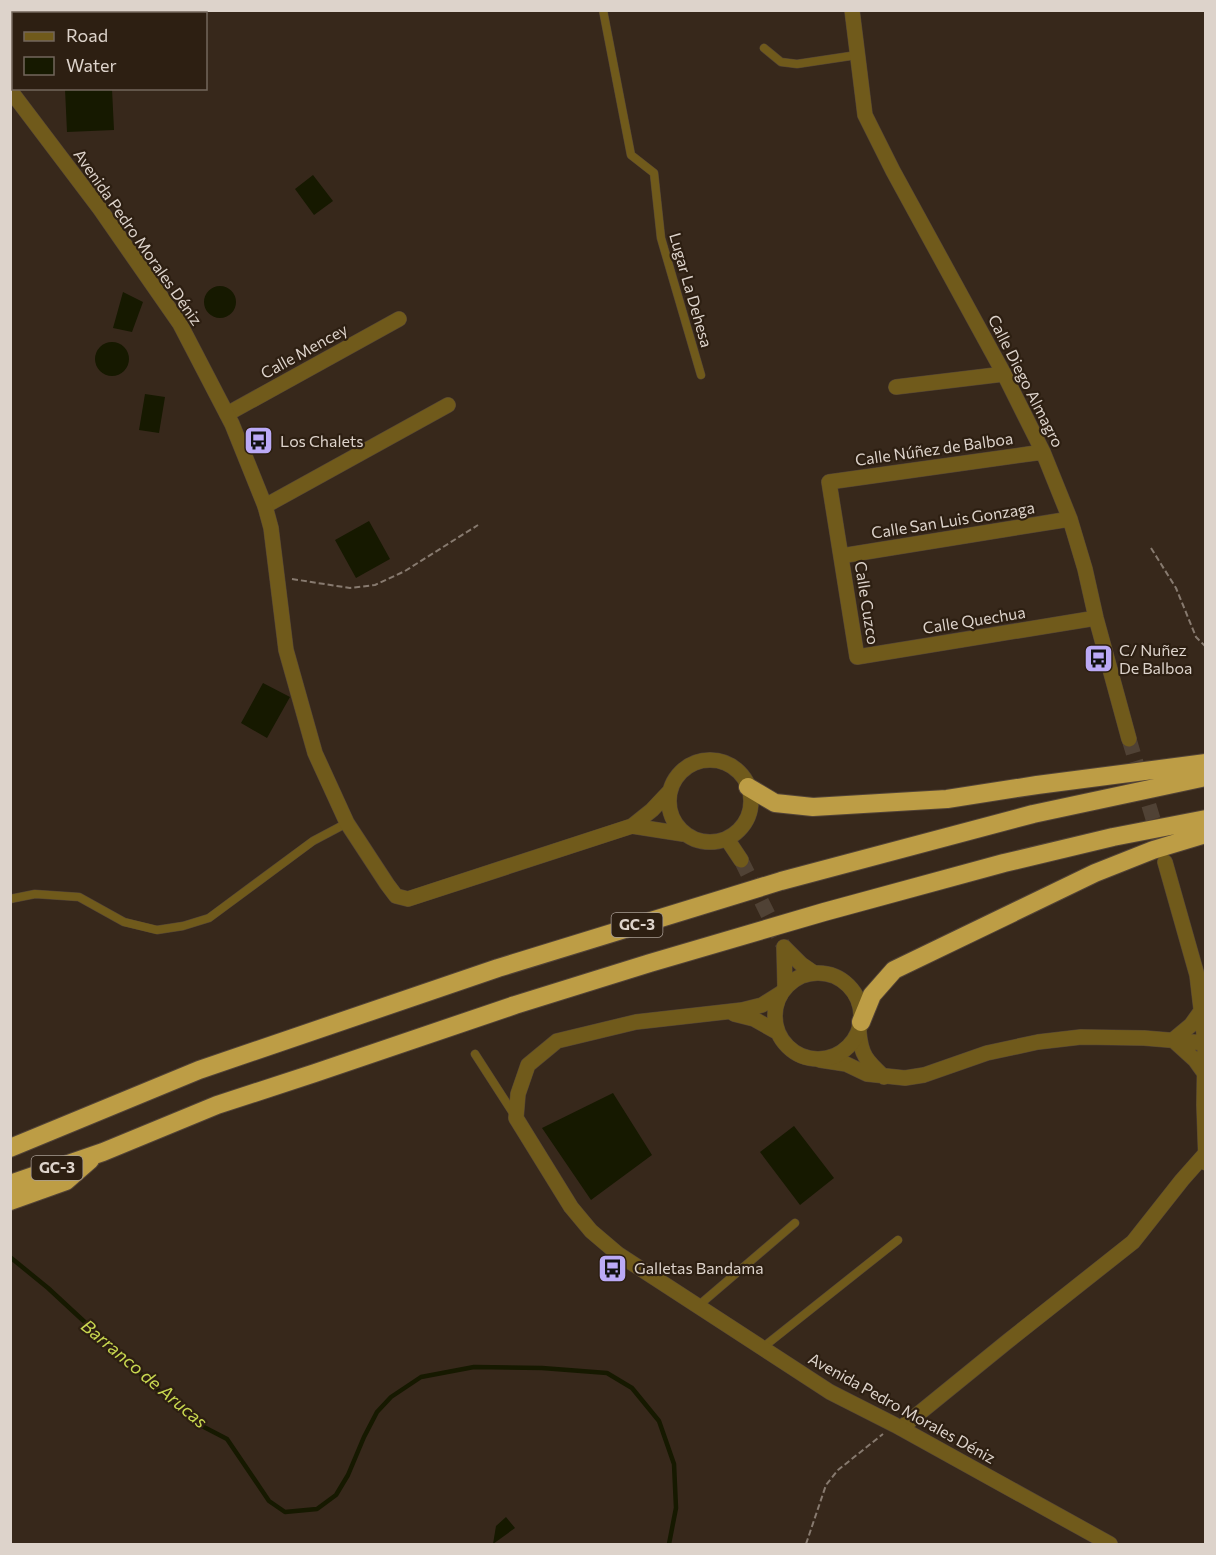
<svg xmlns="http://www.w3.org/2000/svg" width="1216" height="1555" font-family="Commissioner,sans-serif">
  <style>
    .water { fill: #161900 }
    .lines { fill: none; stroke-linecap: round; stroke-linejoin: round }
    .stream { stroke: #161900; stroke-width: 4.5 }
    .minor-tunnel { stroke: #504235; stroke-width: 15; stroke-dasharray: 15 8; stroke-linecap: butt }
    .tertiary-tunnel { stroke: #504235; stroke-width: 15; stroke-dasharray: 15 8; stroke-linecap: butt }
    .service-casing { stroke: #524337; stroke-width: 9 }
    .minor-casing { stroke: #524337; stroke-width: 16 }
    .tertiary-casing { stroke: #524337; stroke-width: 16 }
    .motorway-casing { stroke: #524337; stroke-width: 20 }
    .path { stroke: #877a6f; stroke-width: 2; stroke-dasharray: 6 3; stroke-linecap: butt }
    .service { stroke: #705a1b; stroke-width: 8 }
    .minor { stroke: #705a1b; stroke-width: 15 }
    .tertiary { stroke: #705a1b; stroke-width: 15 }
    .motorway { stroke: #bd9d45; stroke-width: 18 }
    .labels { text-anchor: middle; stroke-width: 4.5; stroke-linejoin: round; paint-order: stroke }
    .shield { fill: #2d1f12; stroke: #a89d94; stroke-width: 1.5 }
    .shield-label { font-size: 15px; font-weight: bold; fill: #ddd3cb }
    .street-label { font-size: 16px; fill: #ddd3cb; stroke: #2d1f12 }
    .poi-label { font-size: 16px; fill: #ddd3cb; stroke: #2d1f12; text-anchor: start }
    .water-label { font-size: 18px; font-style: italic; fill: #c8d74f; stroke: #2d1f12 }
  </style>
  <rect width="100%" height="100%" fill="#37281b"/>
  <path class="water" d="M65,89H112L114,130L67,132Z
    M313,175L333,201L314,215L295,189Z
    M204 302a16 16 0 1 1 32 0a16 16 0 1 1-32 0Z
    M123,292L143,302L132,332L113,328Z
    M95 359a17 17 0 1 1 34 0a17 17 0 1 1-34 0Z
    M145,394L165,397L159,433L139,430Z
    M369,521L390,559L356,578L335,540Z
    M263,683L290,697L267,738L241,723Z
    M613,1093L652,1155L591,1200L542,1128Z
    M794,1126L834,1178L800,1205L760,1152Z
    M506,1517L515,1528L493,1544L496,1526Z"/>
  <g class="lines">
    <path class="stream" d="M10,1257L48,1288L157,1389L202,1426L227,1439L269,1501L285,1512L317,1509L336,1495L348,1475L364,1437L377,1412L391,1397L421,1377L474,1367L542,1368L607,1373L632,1388L659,1421L674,1464L676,1508L669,1544"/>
    <path class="minor-tunnel" d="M1129,739L1159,839"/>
    <path class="tertiary-tunnel" d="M741,860L784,947"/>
    <defs>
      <path id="service" d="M108,10L114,14
        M603,10L631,155L654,173L661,238L701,375
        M764,48L781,62L797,64L857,55
        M10,899L35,894L79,897L124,922L157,930L183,926L209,918L313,841L347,823
        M475,1054L515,1116
        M698,1306L795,1223
        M762,1348L898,1240"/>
      <path id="minor" d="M852,10L865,115L893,171L1004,374L1043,452L1070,519L1085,569L1096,618L1129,739
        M896,387L1004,374
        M227,414L399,319
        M1043,452L829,482L857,657L1096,618
        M265,506L448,405
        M841,556L1070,519
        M1165,862L1197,975L1205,1043L1204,1105L1206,1163
        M859,1032C861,1056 867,1061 884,1077
        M1173,1040L1195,1060L1205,1074
        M1173,1040L1191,1025L1201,1011
        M820,1060L846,1064L867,1074L905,1078L924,1075L987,1053L1038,1042L1081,1037L1144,1038L1205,1043
        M901,1428L1008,1341L1133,1242L1182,1180L1205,1154"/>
      <path id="tertiary" d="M10,90L100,209L180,324L232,424L265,506L271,528L286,650L315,753L347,823L387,884L396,896L408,899L632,826L652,810L669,792
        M669 801a41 41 0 1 1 82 0a41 41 0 1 1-82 0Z
        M632,826L683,834
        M727,839L741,860
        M784,947L785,988
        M784,947L801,964L814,973
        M775 1016a43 43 0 1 1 86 0a43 43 0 1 1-86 0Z
        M781,993L762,1005L742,1010L636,1022L557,1041L528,1065L518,1094L516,1118L571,1207L591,1231L618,1254L830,1392L895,1425L1110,1544
        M734,1014L754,1019L777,1032"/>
      <path id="motorway" d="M748,787L775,803L813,807L947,799L1037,785L1206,763
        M861,1022L872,995L894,970L1095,873L1153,850L1206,834
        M10,1148L199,1070L498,968L781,881L1033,814L1206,777
        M10,1184L103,1152L217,1105L315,1073L515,1005L650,963L824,912L1004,863L1113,837L1206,819
        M10,1201L66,1181L90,1160"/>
    </defs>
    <use href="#service" class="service-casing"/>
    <use href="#minor" class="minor-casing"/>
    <use href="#tertiary" class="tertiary-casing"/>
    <use href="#motorway" class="motorway-casing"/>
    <path class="path" d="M1151,548L1176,588L1196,637L1206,647
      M292,579L350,588L375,585L405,571L478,525
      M806,1544L826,1485L838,1470L883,1434"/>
    <use href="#service" class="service"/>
    <use href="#minor" class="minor"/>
    <use href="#tertiary" class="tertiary"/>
    <use href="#motorway" class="motorway"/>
  </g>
  <defs>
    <symbol id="bus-square" viewBox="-11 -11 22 22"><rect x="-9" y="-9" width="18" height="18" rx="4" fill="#bbaaf6" stroke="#2d1f12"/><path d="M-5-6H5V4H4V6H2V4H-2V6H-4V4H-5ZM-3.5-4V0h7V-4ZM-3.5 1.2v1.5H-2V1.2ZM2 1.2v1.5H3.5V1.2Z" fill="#111"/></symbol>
  </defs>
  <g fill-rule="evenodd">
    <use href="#bus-square" x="242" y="424" width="33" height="33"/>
    <use href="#bus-square" x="1082" y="642" width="33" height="33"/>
    <use href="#bus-square" x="596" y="1252" width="33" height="33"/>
  </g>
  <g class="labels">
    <g class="shield">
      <rect x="611.5" y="913" width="51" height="24" rx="4.5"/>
      <rect x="31.5" y="1156" width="51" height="24" rx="4.5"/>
    </g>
    <g class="shield-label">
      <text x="637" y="930">GC-3</text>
      <text x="57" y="1173">GC-3</text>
    </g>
    <g class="street-label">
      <text transform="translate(138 237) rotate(55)" y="6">Avenida Pedro Morales Déniz</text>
      <text transform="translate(691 290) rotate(74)" y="6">Lugar La Dehesa</text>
      <text transform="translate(304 351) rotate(-29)" y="6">Calle Mencey</text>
      <text transform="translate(1026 381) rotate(63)" y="6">Calle Diego Almagro</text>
      <text transform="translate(934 449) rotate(-8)" y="6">Calle Núñez de Balboa</text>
      <text transform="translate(953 520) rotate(-9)" y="6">Calle San Luis Gonzaga</text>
      <text transform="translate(867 603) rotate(81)" y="6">Calle Cuzco</text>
      <text transform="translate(974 620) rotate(-9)" y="6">Calle Quechua</text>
      <text transform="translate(902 1408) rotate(29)" y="6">Avenida Pedro Morales Déniz</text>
    </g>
    <g class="poi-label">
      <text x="280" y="447">Los Chalets</text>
      <text x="1119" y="656">C/ Nuñez<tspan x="1119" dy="18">De Balboa</tspan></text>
      <text x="634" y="1274">Galletas Bandama</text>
    </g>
    <g class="water-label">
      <text transform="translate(144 1374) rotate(40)" y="6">Barranco de Arucas</text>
    </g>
  </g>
  <rect width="1216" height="1555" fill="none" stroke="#ddd3cb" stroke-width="24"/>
  <rect x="12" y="12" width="195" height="78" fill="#2d1f12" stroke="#73675c" stroke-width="1.5"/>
  <rect x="24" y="32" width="30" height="9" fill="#705a1b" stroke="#73675c" stroke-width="1.5"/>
  <text x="66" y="42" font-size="18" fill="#ddd3cb">Road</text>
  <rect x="24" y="57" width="30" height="18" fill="#161900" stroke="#73675c" stroke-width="1.5"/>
  <text x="66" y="72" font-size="18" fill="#ddd3cb">Water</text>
</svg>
